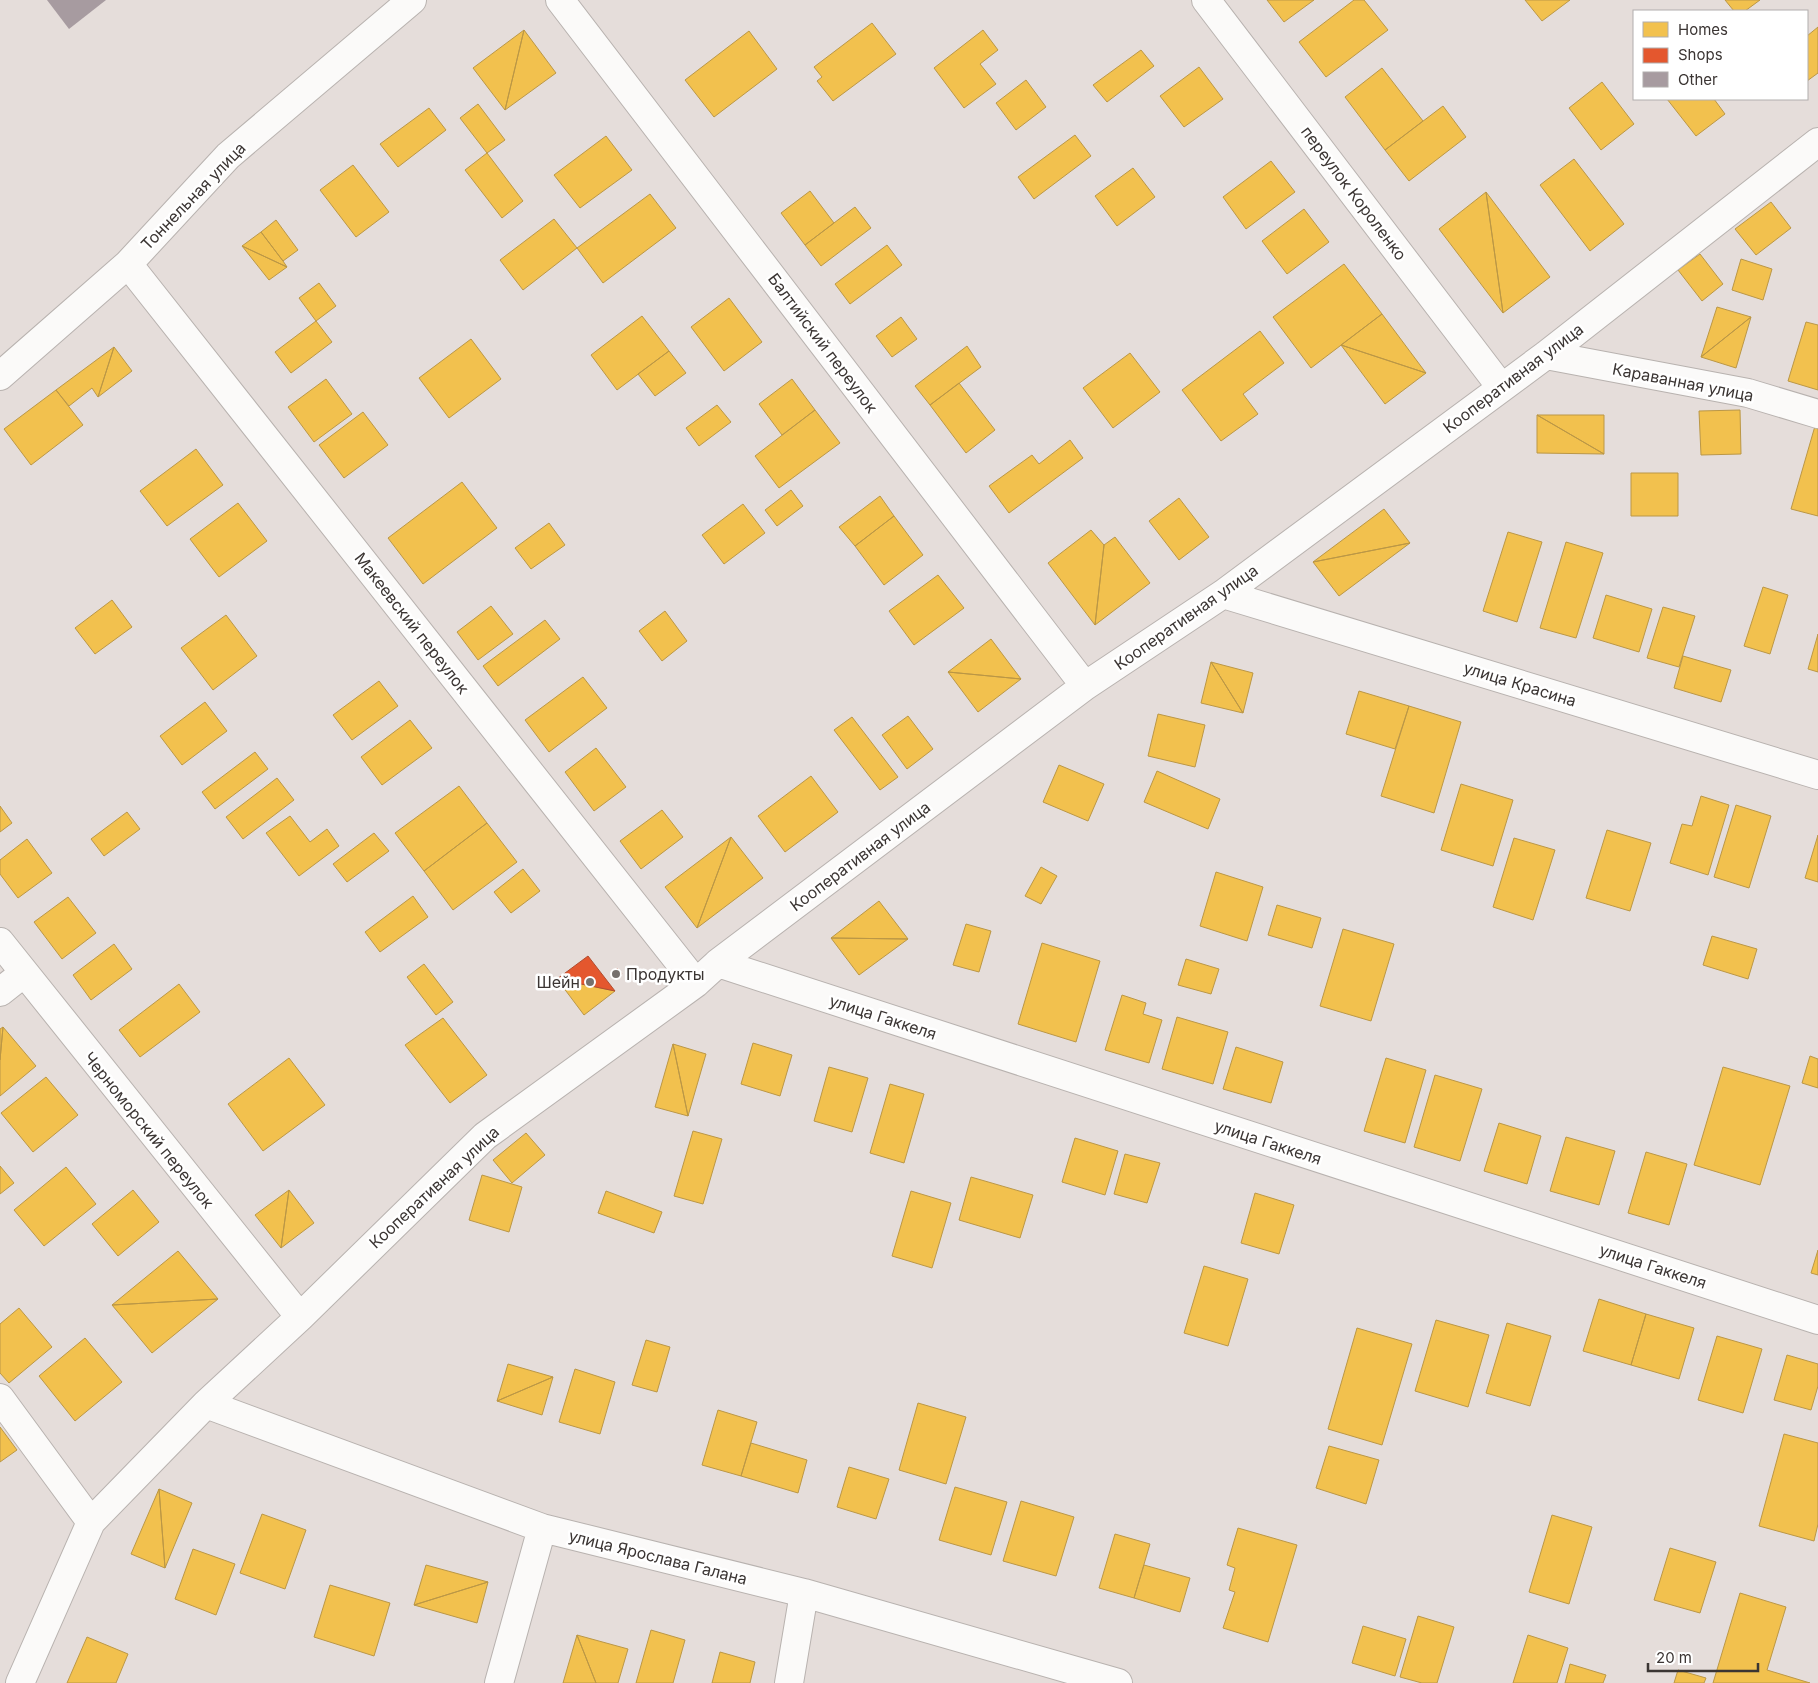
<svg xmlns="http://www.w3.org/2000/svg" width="1818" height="1683" font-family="Inter,sans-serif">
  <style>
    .homes { fill: #f2c14e; stroke: #bb9746 }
    .shops { fill: #e4572e; stroke: #b14d30 }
    .building { fill: #a79ba0 }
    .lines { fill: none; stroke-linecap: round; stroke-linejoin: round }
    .minor-casing { stroke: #b8b2af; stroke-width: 30 }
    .minor { stroke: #fbfaf9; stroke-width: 28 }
    .poi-dot { fill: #76706d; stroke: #fff; stroke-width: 2 }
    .labels { text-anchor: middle; stroke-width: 5; stroke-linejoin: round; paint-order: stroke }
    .street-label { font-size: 16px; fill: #3b3533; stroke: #fff }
    .poi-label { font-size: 16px; fill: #3b3533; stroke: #fff; text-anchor: start }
  </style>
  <rect width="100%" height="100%" fill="#e5ddda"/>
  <path class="homes" d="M1267,0H1314L1284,22Z
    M1354,0H1364L1388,30L1326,77L1299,42Z
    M1525,0H1570L1542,21Z
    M1725,0H1760L1745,11H1734Z
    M872,23L896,54L833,101L817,81L822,77L814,67Z
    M1818,27V73L1807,81V36Z
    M524,30L556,73L505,110Z
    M524,30L505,110L473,68Z
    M983,30L998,50L980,64L996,84L964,108L934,68Z
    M749,31L777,69L714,117L685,80Z
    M1141,50L1154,66L1107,102L1093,85Z
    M1199,67L1223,99L1184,127L1160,96Z
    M1382,68L1423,121L1385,150L1345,97Z
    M1026,80L1046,107L1016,130L996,103Z
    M1602,82L1634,124L1601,150L1569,108Z
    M1667,99H1714L1725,114L1696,136Z
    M478,104L505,140L487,153L460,118Z
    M1443,106L1466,137L1409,181L1385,150Z
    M429,108L446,130L398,167L380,144Z
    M1075,135L1091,156L1034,199L1018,177Z
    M606,136L632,170L580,208L554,175Z
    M487,153L523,201L502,218L465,170Z
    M1574,159L1624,224L1590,251L1540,185Z
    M1271,161L1295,192L1246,229L1223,197Z
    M353,165L389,212L356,237L320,190Z
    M1133,168L1155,197L1117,226L1095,196Z
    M810,191L834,223L805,245L781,213Z
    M1486,192L1503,313L1439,229Z
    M1486,192L1550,277L1503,313Z
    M650,194L676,228L603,283L577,248Z
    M1771,202L1791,228L1756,255L1735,229Z
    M855,207L871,228L821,266L805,245Z
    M1304,209L1329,242L1287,274L1262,241Z
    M554,219L577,248L523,290L500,260Z
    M276,220L298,250L283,261L261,232Z
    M261,232L283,261L287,267L242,246Z
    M887,245L902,265L850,304L835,284Z
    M242,246L287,267L269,280Z
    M1700,254L1723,284L1702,301L1678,270Z
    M1741,259L1772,269L1763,300L1732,290Z
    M1344,264L1382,314L1311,368L1273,317Z
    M319,283L336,306L316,321L299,298Z
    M729,298L762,342L724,371L691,327Z
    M1717,307L1751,317L1701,357Z
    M1382,314L1426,373L1341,345Z
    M642,316L669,351L617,390L591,355Z
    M901,317L917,339L892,357L876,336Z
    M1751,317L1736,368L1701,357Z
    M316,321L332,342L291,373L275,352Z
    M1806,322L1818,325V390L1788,381Z
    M1260,331L1284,363L1243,394L1258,414L1221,441L1182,390Z
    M471,339L501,379L449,418L419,378Z
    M1341,345L1426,373L1385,404Z
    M967,346L981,367L930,405L915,386Z
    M114,347L132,371L98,397Z
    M114,347L98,397L92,388L69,406L56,390Z
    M669,351L686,373L655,396L638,374Z
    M1130,353L1160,392L1113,428L1083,388Z
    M326,379L352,414L314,442L288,407Z
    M792,379L815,410L782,435L759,404Z
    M959,383L995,430L966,453L930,405Z
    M56,390L83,425L31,465L4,429Z
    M717,405L731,422L699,446L686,428Z
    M815,410L840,443L779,488L755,456Z
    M1740,410L1741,454L1701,455L1699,411Z
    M363,412L388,445L344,478L319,445Z
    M1537,415H1604V454Z
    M1537,415L1604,454L1537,453Z
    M1815,426L1818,427V516L1791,509Z
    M1070,440L1083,458L1009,513L989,486L1032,455L1039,464Z
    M196,449L223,485L167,526L140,491Z
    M1631,473H1678V516H1631Z
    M462,482L497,528L423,584L388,538Z
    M791,490L803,506L777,526L765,510Z
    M880,496L894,516L855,546L839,527Z
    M1179,498L1209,537L1179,560L1149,521Z
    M238,503L267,541L219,577L190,539Z
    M743,504L765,533L724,564L702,535Z
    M1384,509L1410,543L1313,562Z
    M894,516L923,555L884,585L855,546Z
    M549,523L565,545L531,569L515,548Z
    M1091,530L1104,545L1095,625L1048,563Z
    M1508,532L1542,542L1517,622L1483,611Z
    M1115,537L1150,583L1095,625L1104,545Z
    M1566,542L1603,553L1576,638L1540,628Z
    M1410,543L1339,596L1313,562Z
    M938,575L964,608L914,645L889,611Z
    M1763,587L1788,595L1770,654L1744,646Z
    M1606,595L1652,609L1639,652L1593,638Z
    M112,600L132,627L95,654L75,628Z
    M491,606L513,634L478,660L457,632Z
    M1663,607L1695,616L1679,667L1647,658Z
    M665,611L687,641L662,661L639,631Z
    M226,615L257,656L213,690L181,648Z
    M545,620L560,639L498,686L483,666Z
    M1818,634V672L1808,669Z
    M991,639L1021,679L948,672Z
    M1683,656L1731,670L1721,702L1674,688Z
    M1211,662L1253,673L1243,713Z
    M1211,662L1243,713L1201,703Z
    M948,672L1021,679L978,712Z
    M583,677L607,708L549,752L525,720Z
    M379,681L398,706L352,740L333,715Z
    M1359,691L1409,706L1395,749L1346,734Z
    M205,702L227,731L182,765L160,736Z
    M1409,706L1461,722L1434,813L1381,796Z
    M1158,714L1205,725L1195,767L1148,756Z
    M908,716L933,749L907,769L882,735Z
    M852,717L898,777L880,790L834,730Z
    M410,720L432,748L382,785L361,757Z
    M596,748L626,787L594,811L565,772Z
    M255,752L268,769L215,809L202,792Z
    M1059,765L1104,784L1088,821L1043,802Z
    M1157,771L1220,799L1208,829L1144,802Z
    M811,776L838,812L785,852L758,816Z
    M277,778L294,800L243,839L226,817Z
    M1461,784L1513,800L1493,866L1441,850Z
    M459,786L487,823L424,871L395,833Z
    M1701,796L1729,805L1708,875L1670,863L1682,824L1692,826Z
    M1736,805L1771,816L1749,888L1714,877Z
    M0,806L12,823L0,832Z
    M662,810L683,837L641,869L620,841Z
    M127,812L140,829L104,856L91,839Z
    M290,816L310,842L327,829L339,846L299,876L266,833Z
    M487,823L517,862L453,910L424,871Z
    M1607,830L1651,843L1630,911L1586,898Z
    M374,833L389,851L347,882L333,864Z
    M1818,835V882L1805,878Z
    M731,837L697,928L665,887Z
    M731,837L763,878L697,928Z
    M1514,838L1555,850L1533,920L1493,907Z
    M27,839L52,873L18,898L0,874V860Z
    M1041,867L1057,876L1041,904L1025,896Z
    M523,869L540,891L511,913L494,892Z
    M1216,872L1263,887L1247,941L1200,926Z
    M413,896L428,917L380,952L365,932Z
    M68,897L96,933L62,959L34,922Z
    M879,901L908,939L831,938Z
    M1277,905L1321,918L1312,948L1268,935Z
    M966,924L991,931L979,972L953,965Z
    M1343,929L1394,944L1371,1021L1320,1006Z
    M1712,936L1757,949L1748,979L1703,965Z
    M831,938L908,939L859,975Z
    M1042,943L1100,961L1076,1042L1018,1024Z
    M114,944L132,969L91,1000L73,975Z
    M1186,959L1219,969L1211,994L1178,985Z
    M424,964L453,1002L436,1015L407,977Z
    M557,979L615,991L584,1015Z
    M179,984L200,1012L140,1057L119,1030Z
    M1122,995L1146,1003L1143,1014L1162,1020L1149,1063L1105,1050Z
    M1177,1017L1228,1032L1213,1084L1162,1069Z
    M443,1018L487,1075L450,1103L405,1045Z
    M3,1027L0,1060V1029Z
    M3,1027L36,1066L0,1096V1060Z
    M753,1043L792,1055L780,1096L741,1084Z
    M673,1044L688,1116L655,1107Z
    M673,1044L706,1054L688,1116Z
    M1236,1047L1283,1062L1271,1103L1223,1089Z
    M1810,1056L1818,1059V1088L1802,1083Z
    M289,1058L325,1105L263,1151L228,1104Z
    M1386,1058L1426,1070L1405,1143L1364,1131Z
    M829,1067L868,1078L852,1132L814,1121Z
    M1723,1067L1790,1086L1760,1185L1694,1165Z
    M1435,1075L1482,1089L1460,1161L1414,1147Z
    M46,1077L78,1115L33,1152L1,1113Z
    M890,1084L924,1094L904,1163L870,1153Z
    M1499,1123L1541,1136L1527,1184L1484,1171Z
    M693,1131L722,1139L703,1204L674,1196Z
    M526,1133L545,1155L512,1183L493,1160Z
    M1566,1137L1615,1151L1599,1205L1550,1191Z
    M1075,1138L1118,1151L1105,1195L1062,1182Z
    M1646,1152L1687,1164L1669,1225L1628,1213Z
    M1125,1154L1160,1163L1147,1203L1114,1194Z
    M0,1166L14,1183L0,1194Z
    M66,1167L96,1204L44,1246L14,1210Z
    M482,1175L522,1187L509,1232L469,1220Z
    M971,1177L1033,1195L1020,1238L959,1220Z
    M133,1190L159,1222L118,1256L92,1224Z
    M289,1190L281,1248L255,1215Z
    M289,1190L314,1223L281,1248Z
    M606,1191L662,1212L654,1233L598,1213Z
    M911,1191L951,1203L932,1268L892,1256Z
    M1255,1193L1294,1205L1279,1254L1241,1243Z
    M1818,1250V1275L1811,1273Z
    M178,1251L218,1299L112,1305Z
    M1204,1266L1248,1279L1228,1346L1184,1333Z
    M218,1299L152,1353L112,1305Z
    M1599,1299L1646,1314L1631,1365L1583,1351Z
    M19,1308L52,1347L9,1383L0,1373V1324Z
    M1646,1314L1694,1328L1679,1379L1631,1365Z
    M1436,1320L1489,1335L1468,1407L1415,1391Z
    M1507,1323L1551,1336L1530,1406L1486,1393Z
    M1357,1328L1412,1344L1382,1445L1328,1429Z
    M1717,1336L1762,1349L1743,1413L1698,1400Z
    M85,1338L122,1382L75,1421L39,1376Z
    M646,1340L670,1347L657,1392L632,1385Z
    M1787,1355L1818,1364V1386L1811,1410L1774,1400Z
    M508,1364L553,1377L497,1401Z
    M575,1369L615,1382L600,1434L559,1422Z
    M553,1377L542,1415L497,1401Z
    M918,1403L966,1417L946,1484L899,1470Z
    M718,1410L757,1422L741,1476L702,1465Z
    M0,1427L17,1450L0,1462Z
    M1784,1434L1818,1443V1524L1814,1541L1759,1526Z
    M751,1443L807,1460L798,1493L741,1476Z
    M1329,1446L1379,1460L1366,1504L1316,1488Z
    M849,1467L889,1479L876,1519L837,1507Z
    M955,1487L1007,1502L991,1555L939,1540Z
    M159,1489L165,1568L131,1554Z
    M159,1489L192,1503L165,1568Z
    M1021,1501L1074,1517L1056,1576L1003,1561Z
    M262,1514L306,1530L285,1589L240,1573Z
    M1552,1515L1592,1527L1569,1604L1529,1592Z
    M1238,1528L1297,1545L1268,1642L1223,1628L1235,1592L1229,1590L1235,1568L1227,1565Z
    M1115,1534L1150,1544L1134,1598L1099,1588Z
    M1670,1548L1716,1562L1700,1613L1654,1600Z
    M193,1549L235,1564L216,1615L175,1599Z
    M426,1565L488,1582L414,1605Z
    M1144,1565L1190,1578L1180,1612L1134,1598Z
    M488,1582L477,1623L414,1605Z
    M330,1585L390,1603L374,1656L314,1637Z
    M1740,1593L1786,1607L1767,1670L1810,1683H1713Z
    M1418,1616L1454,1627L1437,1683H1422L1400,1677Z
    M1363,1626L1406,1639L1395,1676L1352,1663Z
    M651,1630L685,1640L673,1683H636Z
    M577,1635L596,1683H563Z
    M577,1635L628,1649L618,1683H596Z
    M1528,1635L1568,1648L1557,1683H1513Z
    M87,1637L128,1654L116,1683H67Z
    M720,1652L755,1662L750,1683H712Z
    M1570,1664L1606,1675L1603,1683H1565Z
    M1678,1670L1706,1678L1704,1683H1674Z"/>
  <path class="shops" d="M588,956L615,991L557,979Z
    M617,968L622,974L615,979L611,974Z"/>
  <path class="building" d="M47,0H106L69,29Z"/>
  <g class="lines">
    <defs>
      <path id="minor" d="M560,0L1085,686
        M1206,0L1501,387
        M128,264L696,983
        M1546,355L1748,393L1818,414
        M0,376L128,264L228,156L412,0
        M1223,594L1818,775
        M0,942L300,1317
        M718,963L1818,1320
        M0,992L24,973
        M0,1398L91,1522
        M206,1404L542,1528L804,1593L1118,1683
        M20,1683L91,1522L206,1404L300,1317L485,1136L696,983L718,963L1085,686L1223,594L1546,355L1818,142
        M499,1683L542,1528
        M789,1683L804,1593"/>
    </defs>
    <use href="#minor" class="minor-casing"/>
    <use href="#minor" class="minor"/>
  </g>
  <g class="poi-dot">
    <circle cx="616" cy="974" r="5"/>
    <circle cx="590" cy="982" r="5"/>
  </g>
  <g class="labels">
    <g class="street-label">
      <text transform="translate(1354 193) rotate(53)" y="6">переулок Короленко</text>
      <text transform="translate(193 196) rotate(-46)" y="6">Тоннельная улица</text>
      <text transform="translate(823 343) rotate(53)" y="6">Балтийский переулок</text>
      <text transform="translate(1513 378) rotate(-37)" y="6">Кооперативная улица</text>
      <text transform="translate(1683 382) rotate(11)" y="6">Караванная улица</text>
      <text transform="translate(1186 617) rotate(-35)" y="6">Кооперативная улица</text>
      <text transform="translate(412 623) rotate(52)" y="6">Макеевский переулок</text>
      <text transform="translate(1520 684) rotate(17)" y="6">улица Красина</text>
      <text transform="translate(860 856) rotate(-37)" y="6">Кооперативная улица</text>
      <text transform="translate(883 1017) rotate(18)" y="6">улица Гаккеля</text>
      <text transform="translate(149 1130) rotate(51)" y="6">Черноморский переулок</text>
      <text transform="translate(1268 1142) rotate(18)" y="6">улица Гаккеля</text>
      <text transform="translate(434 1187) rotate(-43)" y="6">Кооперативная улица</text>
      <text transform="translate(1653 1266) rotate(18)" y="6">улица Гаккеля</text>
      <text transform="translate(658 1557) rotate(14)" y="6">улица Ярослава Галана</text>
    </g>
    <g class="poi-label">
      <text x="626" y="980">Продукты</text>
      <text x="580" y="988" text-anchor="end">Шейн</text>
    </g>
  </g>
  <rect x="1633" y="10" width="175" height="90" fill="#ffffff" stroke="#b1aead"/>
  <rect x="1643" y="22" width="25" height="15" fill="#f2c14e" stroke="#b1aead"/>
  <text x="1678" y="35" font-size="15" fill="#3b3533">Homes</text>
  <rect x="1643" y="48" width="25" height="15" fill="#e4572e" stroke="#b1aead"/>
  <text x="1678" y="60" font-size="15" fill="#3b3533">Shops</text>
  <rect x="1643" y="72" width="25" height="15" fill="#a79ba0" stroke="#b1aead"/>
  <text x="1678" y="85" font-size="15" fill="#3b3533">Other</text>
  <path d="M1648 1663v8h110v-8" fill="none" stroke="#3b3533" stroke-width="2.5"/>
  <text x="1656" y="1663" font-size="15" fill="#3b3533" stroke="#ffffff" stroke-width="4" paint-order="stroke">20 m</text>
</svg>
